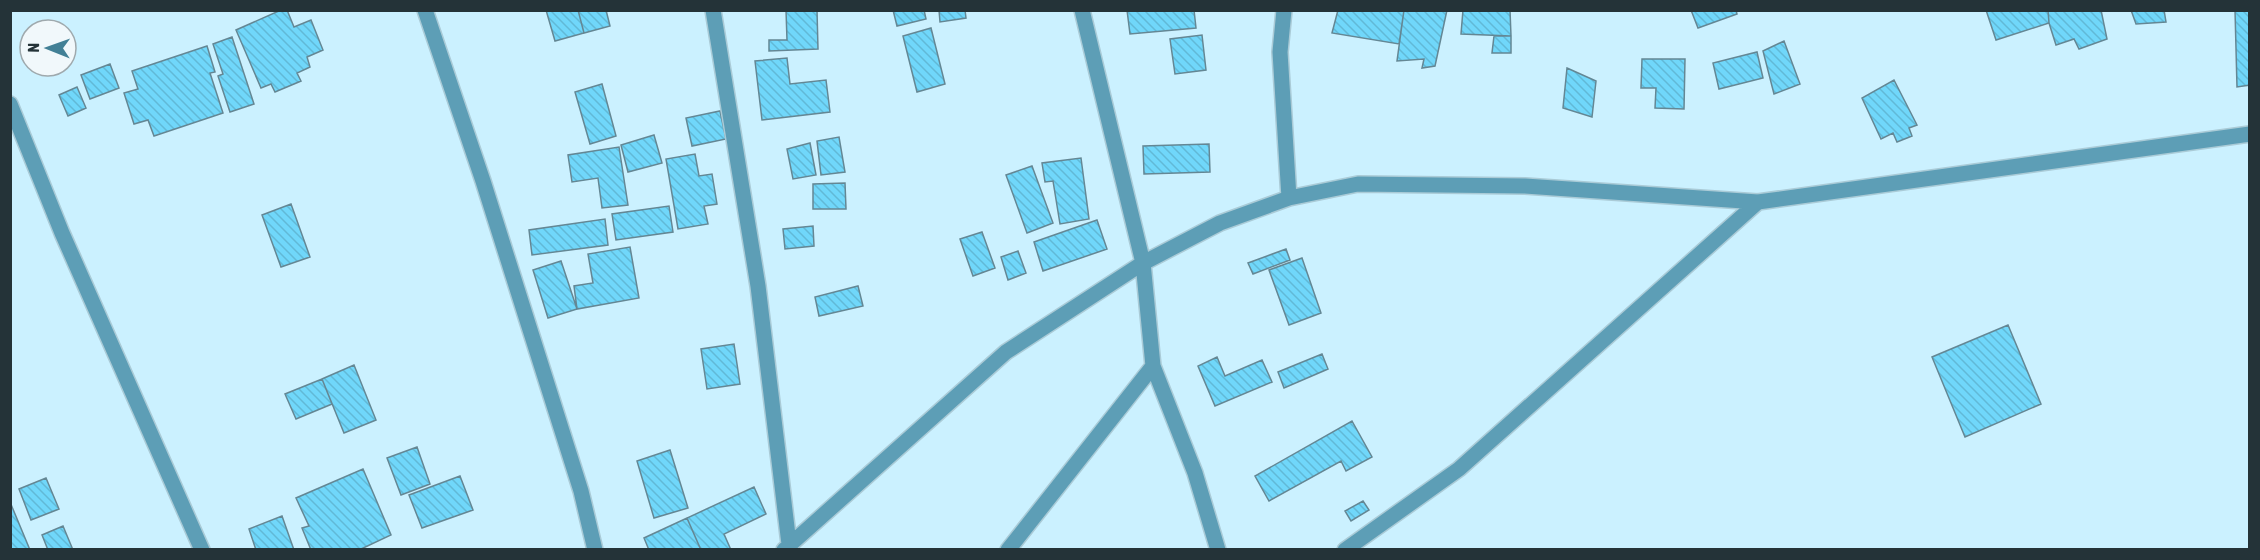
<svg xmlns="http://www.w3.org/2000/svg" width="2260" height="560" font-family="'Asap Condensed',sans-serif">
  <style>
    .building { fill: url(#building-back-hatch); stroke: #648794; stroke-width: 1.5 }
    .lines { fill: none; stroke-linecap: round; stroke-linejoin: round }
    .street-casing { stroke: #aacbd7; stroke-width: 18 }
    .street { stroke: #5d9eb6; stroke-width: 15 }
  </style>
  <defs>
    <pattern id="building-back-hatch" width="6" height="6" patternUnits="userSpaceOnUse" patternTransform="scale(1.5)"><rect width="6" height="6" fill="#70d7fa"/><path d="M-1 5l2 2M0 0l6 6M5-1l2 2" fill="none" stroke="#61b9d7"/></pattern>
  </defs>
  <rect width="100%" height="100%" fill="#cbf1ff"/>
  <path class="building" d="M281,10H287L294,27L311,20L323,50L307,57L310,67L297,73L301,81L275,92L271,84L261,88L236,30Z
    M546,10H578L584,33L555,41Z
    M578,10H606L610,26L584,33Z
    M786,10H817L818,49L769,51V40H787Z
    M893,10H924L926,19L897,26Z
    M939,10H965L966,18L940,22Z
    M1127,10H1194L1196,28L1130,34Z
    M1338,10H1404L1399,44L1332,33Z
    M1404,10H1447L1435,66L1422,68L1424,59L1397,61Z
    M1463,10H1510L1511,36L1461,34Z
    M1691,10H1736L1737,14L1698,28Z
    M1986,10H2048L2049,23L1996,40Z
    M2048,10H2101L2107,39L2079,49L2074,39L2056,45L2049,23Z
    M2131,10H2164L2166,22L2136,24Z
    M2235,10H2250V85L2237,87Z
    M931,28L945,84L917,92L903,36Z
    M1202,35L1206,70L1175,74L1170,39Z
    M1494,36H1511V53H1492Z
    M232,37L254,104L230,112L218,76L223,74L213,44Z
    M1784,41L1800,84L1774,94L1763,51Z
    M207,46L215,72L210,73L223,113L154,136L148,120L134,124L124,93L138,89L132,71Z
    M1757,52L1763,78L1719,89L1713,63Z
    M787,58L790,84L826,80L830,112L762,120L755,61Z
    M1642,59H1685L1684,109L1655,108L1656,88H1641Z
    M110,64L119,88L90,99L81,75Z
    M1567,68L1596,81L1592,117L1563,108Z
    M1894,80L1917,125L1909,128L1912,136L1897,142L1893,133L1881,139L1862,98Z
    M602,84L616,136L590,144L575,92Z
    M77,87L86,108L68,116L59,95Z
    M720,111L726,139L692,146L686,118Z
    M654,135L662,163L628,172L621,145Z
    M839,137L845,172L821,175L817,141Z
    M810,143L816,175L793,179L787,149Z
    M1209,144L1210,172L1144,174L1143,146Z
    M619,147L628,205L602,208L598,178L572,182L568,155Z
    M695,154L699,176L712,174L717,204L704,206L708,224L678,229L666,159Z
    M1081,158L1089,219L1060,224L1053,181L1045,182L1042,163Z
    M1032,166L1053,223L1027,233L1006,175Z
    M845,183L846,209H813V184Z
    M291,204L310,257L281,267L262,215Z
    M669,206L673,232L616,240L612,214Z
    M605,219L608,245L532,255L529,230Z
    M1097,220L1107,249L1043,271L1034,242Z
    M813,226L814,246L785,249L783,229Z
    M982,232L995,268L973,276L960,239Z
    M630,247L639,298L577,309L574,286L593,283L588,254Z
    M1286,249L1290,260L1253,274L1248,263Z
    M1018,251L1026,273L1008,280L1001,257Z
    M1302,258L1321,313L1289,325L1269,270Z
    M561,261L577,309L548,318L533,270Z
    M858,286L863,306L819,316L815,297Z
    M2008,325L2041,404L1965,437L1932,357Z
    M734,344L740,384L707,389L701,349Z
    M1322,354L1328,369L1284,388L1278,372Z
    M1217,357L1225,376L1262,360L1272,382L1215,406L1198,366Z
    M354,365L376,420L344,433L322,379Z
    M322,379L332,404L296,419L285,394Z
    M1352,421L1372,457L1346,471L1341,461L1269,501L1255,476Z
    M417,447L430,484L401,495L387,458Z
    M670,450L688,508L654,518L637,461Z
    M363,469L391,535L359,550H311L302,528L309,526L296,498Z
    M460,476L473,510L422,528L409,495Z
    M46,478L59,509L31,520L19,489Z
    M754,487L766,514L724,534L731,550H701L687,518Z
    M1363,501L1369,510L1351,521L1345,511Z
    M10,502L30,550H10Z
    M282,516L294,550H256L249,529Z
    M687,518L701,550H649L644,538Z
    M63,526L73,550H48L42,535Z"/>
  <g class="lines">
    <defs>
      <path id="street" d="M425,10L483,181L581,491L595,550
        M713,10L758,286L789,544
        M1082,10L1143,263L1153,366L1195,473L1218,550
        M1284,10L1280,52L1289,198
        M10,104L62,233L202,550
        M784,550L1006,352L1143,263L1220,223L1289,198L1358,184L1525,186L1758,202L2250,134
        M1008,550L1153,366
        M1345,550L1459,469L1758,202"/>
    </defs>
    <use href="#street" class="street-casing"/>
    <use href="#street" class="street"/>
  </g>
  <rect width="2260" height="560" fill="none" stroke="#243338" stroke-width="24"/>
  <g transform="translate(48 48) rotate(271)"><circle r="28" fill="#f1f8fb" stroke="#9fa9ad" stroke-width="1.5"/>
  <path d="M0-4.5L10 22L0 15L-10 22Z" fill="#428096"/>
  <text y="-9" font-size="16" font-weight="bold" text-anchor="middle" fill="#243338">N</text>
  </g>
</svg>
